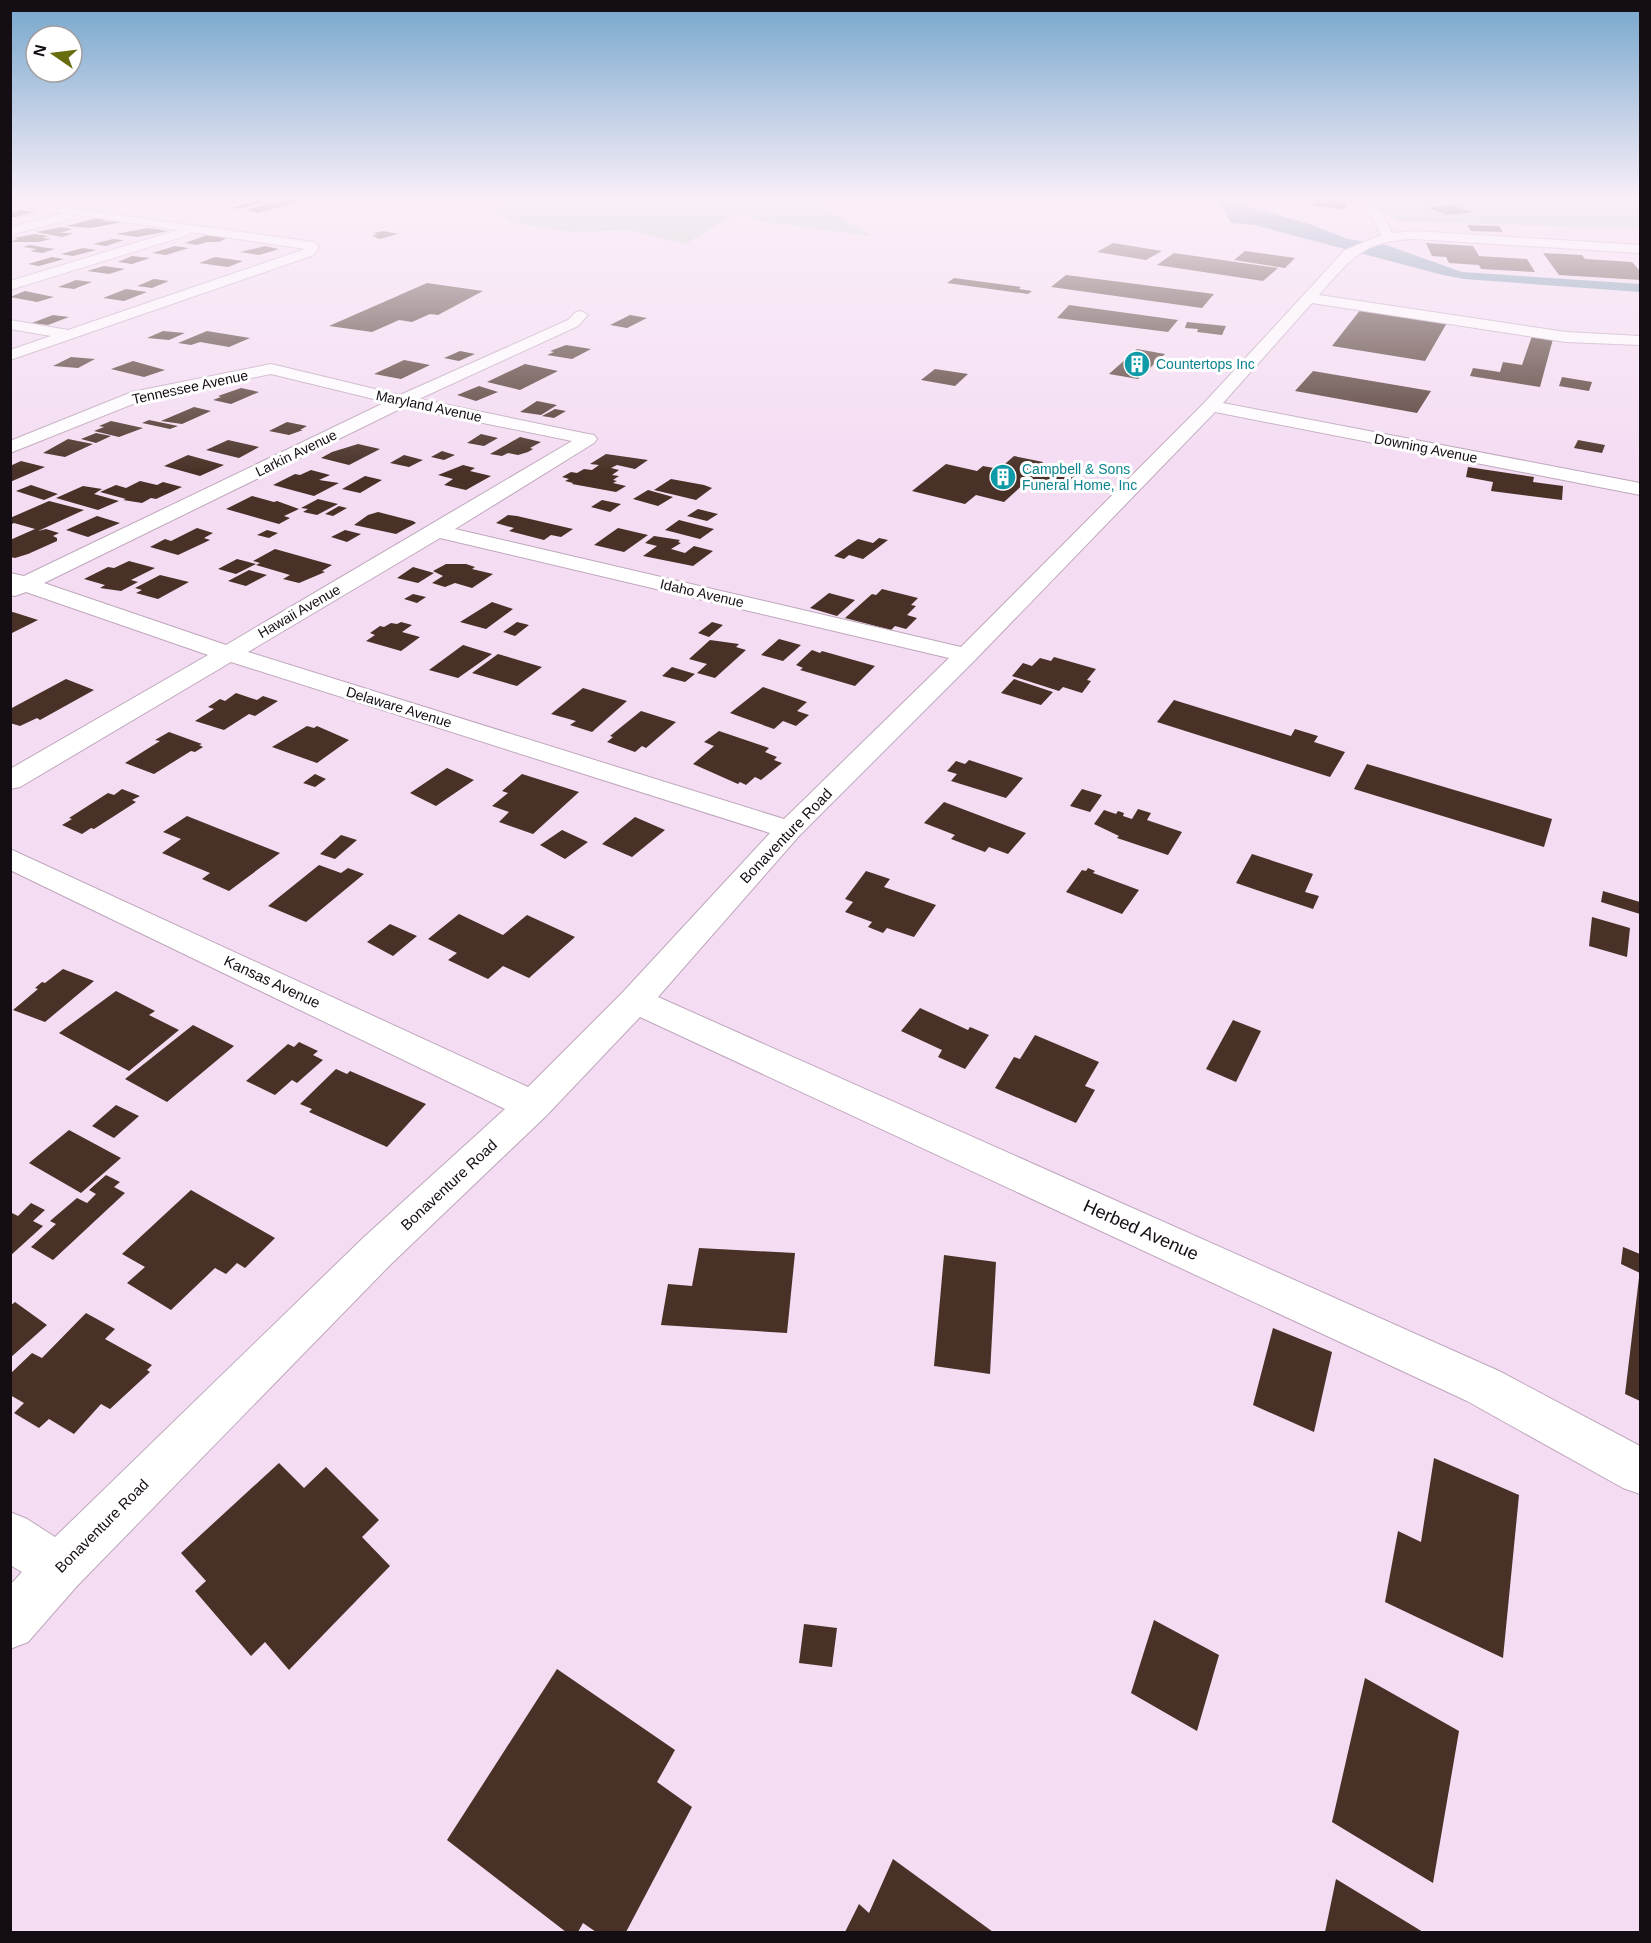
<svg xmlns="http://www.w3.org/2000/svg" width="1651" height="1943" font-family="Helvetica,sans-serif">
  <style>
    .green { fill: #b2cfbd }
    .water { fill: #6a91a2 }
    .building { fill: #493127 }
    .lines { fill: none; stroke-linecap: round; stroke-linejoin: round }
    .minor-casing { stroke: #bea7bc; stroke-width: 2 }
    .minor { fill: #fff; fill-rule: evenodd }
    .labels { text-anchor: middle; stroke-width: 6; stroke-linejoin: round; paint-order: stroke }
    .far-culture-label { font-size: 14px; fill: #0d838f; stroke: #fff; text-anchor: start }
    .far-street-label { font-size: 14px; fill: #150d14; stroke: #fff }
    .street-label { font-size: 15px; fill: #150d14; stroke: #fff }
    .near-street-label { font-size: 18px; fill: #150d14; stroke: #fff }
  </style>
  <rect width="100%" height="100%" fill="#f4dcf2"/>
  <path class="green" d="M521,200H809L872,236L764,222L738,213L685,244L630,230L571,232L518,224L494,210Z
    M1366,200H1640V229L1398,221Z"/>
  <path class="water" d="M1213,200H1237L1251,207L1312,225L1348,239L1386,245L1462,272L1640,284V292L1464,279L1443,275L1254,225L1231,223L1219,204Z"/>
  <path class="building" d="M258,200L268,201L240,209L232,208Z
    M284,200L303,201L258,213L245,210Z
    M1316,200H1341L1339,202L1348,203L1344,209L1312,206Z
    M1451,205L1473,212L1448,215L1428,208Z
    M20,210L35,212L16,217H10V213Z
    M97,218L107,219L103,221L123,222L91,228L66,226Z
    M1467,225L1499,226L1503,232L1471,231Z
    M61,227L73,229L60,233H74L62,237L36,232Z
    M148,228L169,231L137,237L116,234Z
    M384,231L398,234L380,239L372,236L378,234L373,233Z
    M35,234L48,236L42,238L51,239L39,242H10L18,239L14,238Z
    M207,235L227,238L219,242H207L197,245L185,243Z
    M113,239L124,240L106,246L93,244Z
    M1113,243L1162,251L1146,260L1097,252Z
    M1426,243L1473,246L1479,256L1527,259L1535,272L1481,269L1479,265L1449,263L1446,257L1432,256Z
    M30,245L41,247L55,249L42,253L30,251L37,249L23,247Z
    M175,246L189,248L166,255L152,253Z
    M265,246L279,249L259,255L240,252Z
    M83,248L96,250L73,256L61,254Z
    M1245,251L1295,258L1285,268L1234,260Z
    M1174,253L1278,268L1263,281L1157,265Z
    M1543,253L1582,255L1585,259L1632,262L1640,271V280L1559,275Z
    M132,256L150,258L132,264L118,262Z
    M52,257L64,259L39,266L28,264Z
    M215,257L243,261L228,267L199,263Z
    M104,266L125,269L109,274L87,271Z
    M1066,275L1214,294L1202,308L1051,287Z
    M954,278L1021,287L1019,289L1032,291L1028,294L947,283Z
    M154,279L169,281L152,288L137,286Z
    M76,280L92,282L74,289L58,287Z
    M427,283L483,291L438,315L430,314L412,322L399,320L372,332L329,326Z
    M126,289L147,292L124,301L103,298Z
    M25,291L54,297L37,302L10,297Z
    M1069,305L1178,320L1168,332L1057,318Z
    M1361,309L1448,321L1425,361L1332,346Z
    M53,315L69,317L48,325L32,323Z
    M630,315L647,318L627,328L610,325Z
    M1187,322L1226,326L1222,335L1197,332L1198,329L1185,328Z
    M163,331L185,333L169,340L147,338Z
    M207,331L250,338L229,347L200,342L191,345L178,343Z
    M1532,336L1553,339L1540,387L1470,376L1473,368L1500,372L1503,362L1522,365Z
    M566,345L591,349L572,359L547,355L554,352L550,351Z
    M1137,349L1165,354L1138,379L1109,374Z
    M460,351L475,354L459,361L444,358Z
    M71,357L95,359L78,368L53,366Z
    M404,360L430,365L401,379L374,374Z
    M133,361L165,370L144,377L111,369Z
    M525,364L558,371L520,390L487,382Z
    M935,369L968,374L955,386L921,380Z
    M1313,371L1431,391L1417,413L1295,391Z
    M1562,377L1592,382L1589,391L1559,386Z
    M479,386L498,392L476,401L457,395Z
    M241,388L259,392L231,404L213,400L221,397L218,396Z
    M537,401L557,405L541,415L520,412Z
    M194,407L211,411L182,424L161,421Z
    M555,409L566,411L554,418L542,416Z
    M149,420L178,426L170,429L142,423Z
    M111,421L143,428L119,437L94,431L104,427L99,426Z
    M287,422L307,426L300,430H303L289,435L269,431Z
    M96,433L111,436L96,443L81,439Z
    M481,434L498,438L484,446L467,443Z
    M520,437L541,442L530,448L533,449L528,452L518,455L508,453L502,456L490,454Z
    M68,439L93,444L65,457L43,453Z
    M228,440L259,447L239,458L206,450Z
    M1578,440L1605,445L1602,453L1574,448Z
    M358,444L380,449L349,465L321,458L332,452Z
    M442,451L455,455L444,460L431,457Z
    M606,454L648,460L635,469L617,465L611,468L619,470L612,475L619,476L613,480L617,481L613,483L626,486L616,492L572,484L573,483L565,481L569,479L562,477L571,472L577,473L584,469L592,470L599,465L590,464Z
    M188,455L224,465L200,476L164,466Z
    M404,455L423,460L409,467L390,463Z
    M1014,456L1043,462L1040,465L1079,473L1064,488L1028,480L1004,502L976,495L965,504L912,491L946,464L977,471L983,466L999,469Z
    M21,461L45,467L10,482V466Z
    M463,465L475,468L470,471L491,476L466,490L444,485L453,479L438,475Z
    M1468,467L1534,477L1533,482L1563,486L1562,500L1491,491L1493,482L1466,477Z
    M311,470L330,475L319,480L339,483L314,496L273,485L295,474L300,475Z
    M365,476L382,480L360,493L342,489Z
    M671,479L704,485L712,488L696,500L654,490Z
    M140,481L157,485L163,482L182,487L156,499L151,498L142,503L123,500L126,499L100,492L116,485L126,488Z
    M31,485L58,494L44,500L16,491Z
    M83,486L102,489L94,494L119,501L98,510L56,498Z
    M648,490L673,497L658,506L633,499Z
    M252,496L274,502L277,501L299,509L284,516L290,518L279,524L226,509Z
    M318,499L338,504L317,515L303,512L308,509L301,508Z
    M602,500L621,504L610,512L591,507Z
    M49,501L84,510L38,531L46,529L59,533L53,536L57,538V541L28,554L15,558L10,557V540L35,529L14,523L10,525V518Z
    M339,506L347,508L333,516L325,514Z
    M698,509L718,514L707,521L687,516Z
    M378,512L413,521L416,523L396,534L354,525L368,515Z
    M508,515L517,516L573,529L561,537L551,535L544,540L509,531L514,528L496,523Z
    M97,516L120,523L88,537L66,530Z
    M679,520L714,529L700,539L665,530Z
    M197,528L213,533L204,538L210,540L178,555L150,547L165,539L171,541Z
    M618,528L648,535L624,552L594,545Z
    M267,530L278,533L269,538L257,535Z
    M345,530L361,534L347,542L331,537Z
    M654,536L680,540L678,542L681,543L671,549L685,553L694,546L713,551L693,566L643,556L657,546L645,543Z
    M879,538L888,540L863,559L849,555L844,559L834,556L858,539L873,543Z
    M275,549L332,565L322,571L325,572L299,583L283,579L290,575L256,565L260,563L253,561Z
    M237,559L256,564L236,574L218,569Z
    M129,561L155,568L131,580L138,582L121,591L100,588L105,585L84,579L108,567L114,568Z
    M446,564H466L475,567L472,569L493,574L472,588L455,583L445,587L432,583L443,576L433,571Z
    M413,567L434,573L418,583L397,578Z
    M249,570L267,575L246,586L228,581Z
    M160,575L189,582L158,599L136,593L142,590L135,588Z
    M882,589L918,598L911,605L916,606L907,615L917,618L906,629L895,626L891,630L845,618L872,594L876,595Z
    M829,593L855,600L837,616L810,608Z
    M413,594L426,597L417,603L404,599Z
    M492,602L513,609L486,629L460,622Z
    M13,612L38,620L10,634V613Z
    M401,622L412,625L402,632L420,637L401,651L366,641L375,635L370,633L380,626L384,627L391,623L397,624Z
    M517,622L529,625L515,636L503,632Z
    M712,622L723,625L709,637L698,633Z
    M779,639L801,645L783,661L761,655Z
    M710,640L739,644L736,647L746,650L715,678L697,673L707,664L689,659Z
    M463,645L492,654L458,678L429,670Z
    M812,650L820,653L822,651L875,666L855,686L800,670L803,668L796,665Z
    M498,654L542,667L517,686L472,673Z
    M1054,657L1096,669L1087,680L1091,681L1082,693L1063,687L1059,691L1012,676L1023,663L1032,666L1040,658L1051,661Z
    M672,667L695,674L685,682L662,676Z
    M66,679L94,690L40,720L37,718L20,726L10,723V709Z
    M1014,679L1053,692L1041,705L1001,693Z
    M763,687L807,702L797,711L809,715L796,726L783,721L774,729L730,713Z
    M583,688L627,701L592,732L570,725L576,721L551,714Z
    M236,693L257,700L263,696L278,701L255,716L249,714L224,730L195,721L214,709L208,707L220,699L225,701Z
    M1174,700L1291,736L1295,729L1318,736L1314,742L1345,752L1330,777L1157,722Z
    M641,711L676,722L646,748L642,746L635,752L607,742L613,737L610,736Z
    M307,726L314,728L317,726L349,740L317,763L272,747Z
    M719,731L769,748L765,752L777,757L774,760L782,763L761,780L755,777L746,785L740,782L738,784L693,764L714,746L704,742Z
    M169,732L202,744L199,745L203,747L195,752L191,751L154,774L125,763L160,741L155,740Z
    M969,760L1023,778L1006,798L951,781L957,774L947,771L956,761L965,764Z
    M1367,764L1552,819L1544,847L1354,789Z
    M447,768L474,780L436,806L410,793Z
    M315,774L326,779L315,787L303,783Z
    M522,774L579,792L533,834L499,822L509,812L492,806L508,793L502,791Z
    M122,789L140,796L132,800L136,802L94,829L91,828L82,834L62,825L72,819L69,818L108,793L114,795Z
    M1082,789L1102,795L1090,812L1070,806Z
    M944,802L1026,833L1008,854L989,847L985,852L951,839L955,835L924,823Z
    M1138,809L1151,813L1147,820L1182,832L1168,855L1117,838L1119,836L1094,824L1104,810L1116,814L1118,811L1124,813L1123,816L1132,819Z
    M187,816L280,853L229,891L202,879L210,873L162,853L181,839L163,832Z
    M635,817L665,830L632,857L602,844Z
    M562,830L588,842L565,859L540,845Z
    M341,835L357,840L335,859L320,854Z
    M1252,854L1313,874L1305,892L1319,896L1313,909L1236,883Z
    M319,865L341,873L348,868L364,874L306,922L268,906Z
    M1088,868L1095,871L1093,873L1139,890L1122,914L1066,892L1082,870L1086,871Z
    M866,871L890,879L884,887L936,905L914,937L887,928L883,933L868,927L872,922L845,912L853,902L845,899Z
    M1603,891L1640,902V914L1601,902Z
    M459,914L503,935L527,915L575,937L529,978L503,966L488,979L448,960L457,953L428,939Z
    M1592,917L1630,928L1627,957L1589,946Z
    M390,924L417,936L393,956L367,942Z
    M63,969L94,981L45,1022L13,1010L38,989L35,988L42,982L45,983Z
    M116,991L155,1011L149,1015L179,1030L129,1071L59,1033Z
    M920,1008L968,1030L970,1027L989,1035L965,1069L938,1057L942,1050L901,1031Z
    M1233,1020L1261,1031L1236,1082L1206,1069Z
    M193,1025L234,1046L167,1102L125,1079Z
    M1035,1035L1099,1062L1085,1086L1095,1090L1076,1123L995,1088L1014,1057L1020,1059Z
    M299,1042L318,1051L313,1055L323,1060L297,1083L292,1080L275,1095L246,1081L288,1044L294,1047Z
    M336,1069L347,1074L350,1071L426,1104L387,1147L309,1112L312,1109L300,1104Z
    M116,1105L139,1116L114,1138L92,1126Z
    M69,1130L121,1158L81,1193L29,1163Z
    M106,1175L120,1182L114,1187L125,1193L53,1260L31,1247L56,1224L50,1221L77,1198L87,1203L96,1194L89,1190Z
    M191,1190L275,1238L245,1268L237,1263L226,1274L215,1268L171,1310L127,1283L145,1267L122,1254Z
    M31,1203L45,1210L33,1221L43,1226L10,1256V1212L18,1216Z
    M1623,1247L1640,1254V1273L1621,1264Z
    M699,1248L795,1253L787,1333L661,1325L668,1284L692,1286Z
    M944,1255L996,1262L990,1374L934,1366Z
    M1639,1278H1640V1401L1625,1394Z
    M15,1302L47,1325L10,1358V1306Z
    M86,1313L115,1329L105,1339L152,1365L147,1370L150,1372L110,1409L101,1404L74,1434L49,1419L39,1428L14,1413L24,1403L10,1395V1374L32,1353L42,1358Z
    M1273,1328L1332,1352L1314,1432L1253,1405Z
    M1434,1458L1519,1495L1503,1658L1385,1602L1398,1531L1421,1542Z
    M279,1463L304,1488L326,1467L379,1520L362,1537L390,1566L289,1670L265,1642L251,1656L195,1591L206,1581L181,1553Z
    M1154,1620L1219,1655L1197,1731L1131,1693Z
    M804,1624L837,1628L832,1667L799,1663Z
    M557,1669L675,1750L657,1782L692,1807L626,1932H596L583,1923L578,1932H566L447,1840Z
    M1365,1678L1459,1731L1433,1883L1332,1822Z
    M893,1859L993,1932H845L859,1904L869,1913Z
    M1336,1879L1423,1932H1325Z"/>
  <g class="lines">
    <defs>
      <path id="minor" d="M10,200L313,242L319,246L314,255L10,360V350L51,336L10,329V320L68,330L305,249L190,232L188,235L10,290V281L178,230L72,214L71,219L10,235V227L64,213L10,205Z
        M1351,200C1375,200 1383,212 1392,233L1415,231L1640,245V253L1415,239C1362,241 1352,258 1319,295L1566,332L1640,336V345L1566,342L1312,303L1223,403L1640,483V495L1215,412L975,660L799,836L658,997L1499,1371L1640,1446V1494L1623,1488L1467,1401L640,1017L546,1116L391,1264L77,1586L28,1642L10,1649V1585L22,1572L10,1565V1512L27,1519L55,1537L363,1238L505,1109L10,870V849L528,1087L623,992L770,833L231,662L20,787L10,789V769L208,655L26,592L15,596L10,595V573L24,576L386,402L271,374L143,400L10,453V441L132,392L271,364L400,395L568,320L576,312L581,311L588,315L578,326L419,399L588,434L594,435L597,439L594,443L455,529L961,647L1205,402L1345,250L1381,235L1372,217ZM404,407L572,441L226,645L44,583ZM440,538L949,658L784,819L248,652Z"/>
    </defs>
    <use href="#minor" class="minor-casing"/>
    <use href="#minor" class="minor"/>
  </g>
  <linearGradient id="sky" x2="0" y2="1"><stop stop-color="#75a6cc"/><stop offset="0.42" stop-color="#faeff9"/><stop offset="1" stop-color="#faeff9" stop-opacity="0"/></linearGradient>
  <rect width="1651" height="472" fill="url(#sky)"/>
  <defs>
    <symbol id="building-disc" viewBox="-11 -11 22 22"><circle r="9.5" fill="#0f9aa8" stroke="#fff"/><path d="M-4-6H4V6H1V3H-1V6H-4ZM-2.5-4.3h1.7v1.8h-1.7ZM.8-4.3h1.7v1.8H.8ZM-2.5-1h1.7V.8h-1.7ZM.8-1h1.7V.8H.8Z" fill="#fff"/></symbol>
  </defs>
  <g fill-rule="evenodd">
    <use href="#building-disc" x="1122" y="349" width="30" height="30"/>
    <use href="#building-disc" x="988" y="462" width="30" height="30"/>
  </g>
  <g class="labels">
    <g class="far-culture-label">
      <text x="1156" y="369">Countertops Inc</text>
      <text x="1022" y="474">Campbell &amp; Sons<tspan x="1022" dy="16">Funeral Home, Inc</tspan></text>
    </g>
    <g class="far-street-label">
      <text transform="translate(190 387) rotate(-12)" y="5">Tennessee Avenue</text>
      <text transform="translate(429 406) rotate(12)" y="5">Maryland Avenue</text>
      <text transform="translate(1426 448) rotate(11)" y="5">Downing Avenue</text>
      <text transform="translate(296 453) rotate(-26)" y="5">Larkin Avenue</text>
      <text transform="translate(702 593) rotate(13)" y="5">Idaho Avenue</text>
      <text transform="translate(299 611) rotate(-30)" y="5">Hawaii Avenue</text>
      <text transform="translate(399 707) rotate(17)" y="5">Delaware Avenue</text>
    </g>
    <g class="street-label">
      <text transform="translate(786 836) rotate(-46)" y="5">Bonaventure Road</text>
      <text transform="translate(272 982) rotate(25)" y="5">Kansas Avenue</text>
      <text transform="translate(449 1185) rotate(-43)" y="5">Bonaventure Road</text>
      <text transform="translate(102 1526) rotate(-45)" y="5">Bonaventure Road</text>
    </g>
    <g class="near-street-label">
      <text transform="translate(1141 1230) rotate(24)" y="6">Herbed Avenue</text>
    </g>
  </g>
  <rect width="1651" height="1943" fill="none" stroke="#150d14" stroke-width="24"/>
  <g transform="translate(54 54) rotate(284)"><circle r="28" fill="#ffffff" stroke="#a19ea1" stroke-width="1.5"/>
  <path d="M0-4.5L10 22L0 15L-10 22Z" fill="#676c0f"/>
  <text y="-9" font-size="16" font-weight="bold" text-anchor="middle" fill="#150d14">N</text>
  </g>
</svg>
